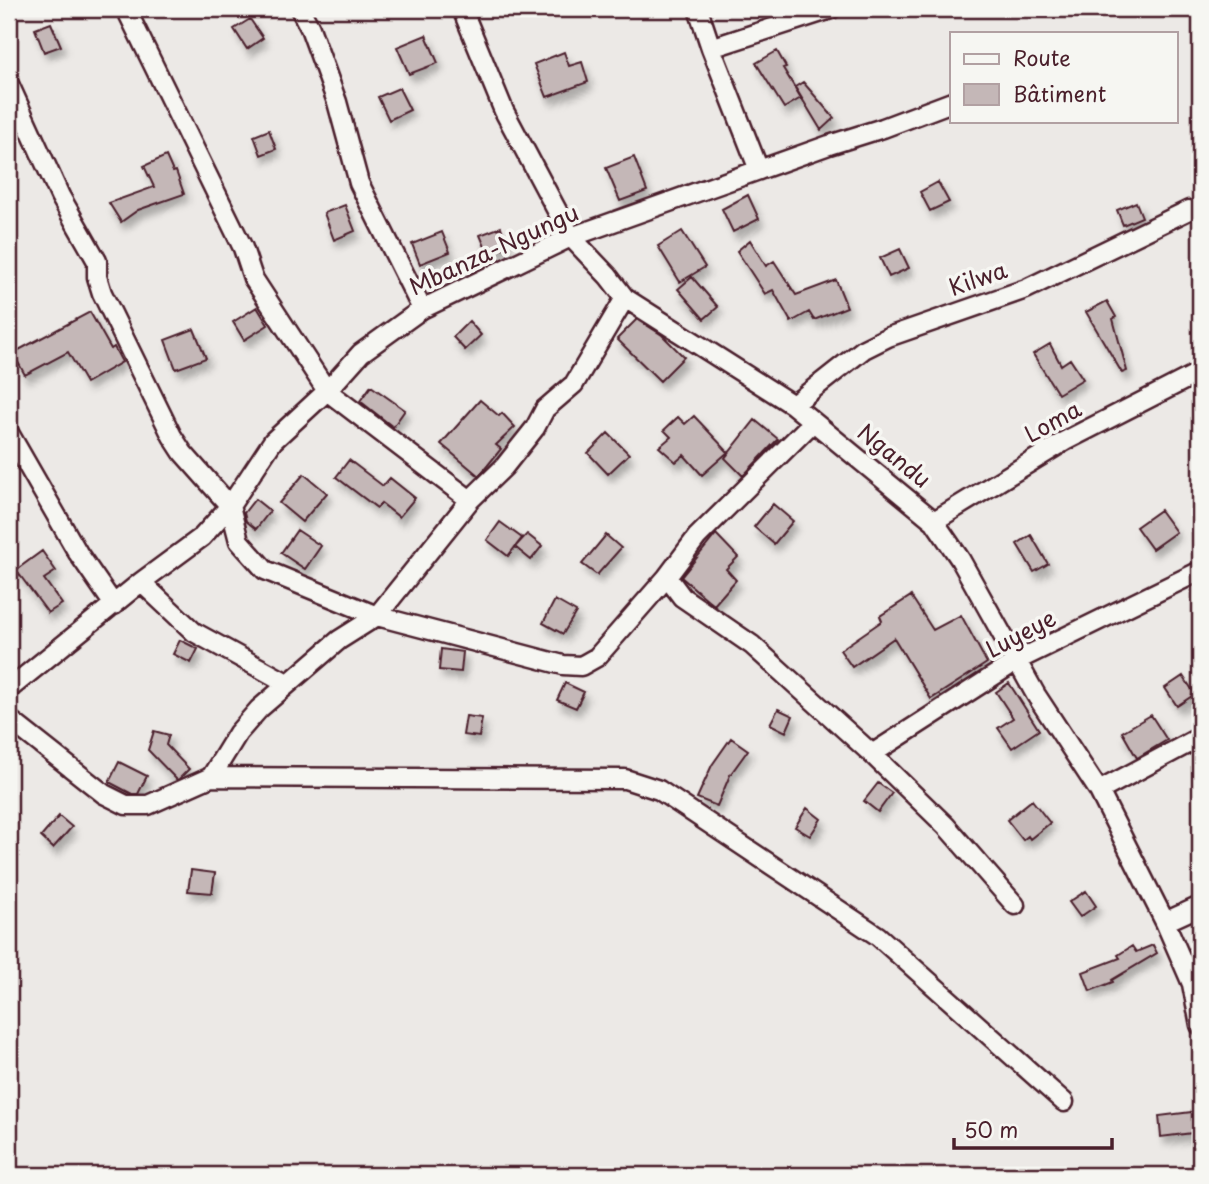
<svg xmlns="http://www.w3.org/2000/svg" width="1209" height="1184" font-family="'Playpen Sans',sans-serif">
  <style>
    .building { fill: #c4b7b7; stroke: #4a1f2b; stroke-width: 2; filter: url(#shadow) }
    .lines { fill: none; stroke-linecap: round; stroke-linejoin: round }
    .street-casing { stroke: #4a1f2b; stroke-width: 23 }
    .street { stroke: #f6f6f2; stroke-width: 18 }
    .labels { text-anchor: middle; stroke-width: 7; stroke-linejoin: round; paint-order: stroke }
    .street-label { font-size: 23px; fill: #4a1f2b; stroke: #f6f6f2 }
  </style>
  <defs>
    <filter id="shadow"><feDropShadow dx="4" dy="7" stdDeviation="3.5" flood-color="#0004"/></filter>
  </defs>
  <rect width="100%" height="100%" fill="#ece9e6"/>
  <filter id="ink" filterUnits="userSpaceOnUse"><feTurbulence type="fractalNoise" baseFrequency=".0143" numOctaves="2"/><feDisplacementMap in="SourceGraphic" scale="14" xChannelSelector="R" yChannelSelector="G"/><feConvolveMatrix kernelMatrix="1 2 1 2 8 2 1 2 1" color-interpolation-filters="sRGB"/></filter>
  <g filter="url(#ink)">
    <path class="building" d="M250,19L263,38L247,49L234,29Z
      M51,23L61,46L44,52L35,29Z
      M426,35L438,63L409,74L397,47Z
      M777,51L786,67L783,68L801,98L784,108L756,63Z
      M564,52L569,66L582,62L588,82L547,97L534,64Z
      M803,82L834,118L821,130L795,87Z
      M399,88L410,110L389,120L378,97Z
      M269,130L276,149L261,155L254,136Z
      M166,156L173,172L176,171L184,194L138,210L121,222L109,203L154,187L144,166Z
      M634,157L647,191L620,201L606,168Z
      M938,182L949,202L930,211L920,192Z
      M748,195L759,219L733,232L722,209Z
      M1136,202L1142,217L1123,225L1117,210Z
      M345,205L355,231L334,240L324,213Z
      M501,227L508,246L488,254L480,235Z
      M682,231L705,267L680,282L658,246Z
      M442,232L450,252L420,264L412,244Z
      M750,240L766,266L774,261L796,295L836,280L847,307L814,320L809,312L791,322L773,290L765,294L737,251Z
      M900,249L909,268L889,277L880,258Z
      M692,277L718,307L704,319L678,289Z
      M1107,301L1116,317L1113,319L1127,371L1122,373L1086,312Z
      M257,307L268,325L244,340L233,322Z
      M90,312L111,349L114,347L122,362L86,383L68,352L25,375L13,353Z
      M637,319L662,335L684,357L660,381L617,339Z
      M469,321L481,335L465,350L453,337Z
      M194,329L206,358L176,369L165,340Z
      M1050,344L1061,365L1070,359L1083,379L1058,394L1033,354Z
      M371,386L405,410L393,427L360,401Z
      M480,400L499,416L502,413L515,427L496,445L501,449L479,476L441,444Z
      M694,416L728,452L702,475L684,455L676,462L659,447L671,437L664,430L678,417L685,424Z
      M755,420L778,439L743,476L725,458Z
      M608,433L629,454L608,474L588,453Z
      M349,460L383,486L390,478L415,498L399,517L381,503L377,508L336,477Z
      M304,474L327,493L302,522L279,503Z
      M255,499L270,511L256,529L246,521L244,513Z
      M773,504L793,521L774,544L754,527Z
      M1160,510L1176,532L1152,549L1136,527Z
      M500,522L522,538L508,556L487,540Z
      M297,530L321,546L305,569L281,553Z
      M527,534L542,546L531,560L515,547Z
      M716,534L738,557L726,569L736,580L714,605L681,577Z
      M606,535L621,548L597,575L582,564Z
      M1031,535L1048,564L1034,572L1017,544Z
      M42,551L56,571L44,579L62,604L48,613L16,570Z
      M911,596L933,630L961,615L987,663L931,699L894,638L852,667L840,650L882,621L880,616Z
      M555,600L576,612L563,634L543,623Z
      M180,640L198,649L191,663L173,654Z
      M441,649L463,652L461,672L439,670Z
      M1183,676L1195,694L1177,706L1165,688Z
      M565,683L584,692L576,708L557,700Z
      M1009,683L1039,730L1012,748L998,728L1013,718L996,692Z
      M778,709L793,716L786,732L770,724Z
      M1151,715L1167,740L1137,758L1122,732Z
      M466,716L482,718L479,737L463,735Z
      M154,731L169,735L166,745L189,769L179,779L177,780L148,750Z
      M731,738L748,750L730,775L717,806L697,798L712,765Z
      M119,762L147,776L138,794H132L109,782Z
      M878,783L892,793L878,812L864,801Z
      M1032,800L1050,823L1030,839L1028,836L1023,840L1007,820Z
      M807,808L821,819L810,836L795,827Z
      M59,816L72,827L53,848L41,837Z
      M191,870L215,873L212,893L188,891Z
      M1086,891L1096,906L1080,917L1069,902Z
      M1153,945L1157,953L1112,980L1113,982L1090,991L1083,972L1120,958L1118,955L1132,946L1136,952Z
      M1200,1111V1132L1161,1137L1159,1116Z"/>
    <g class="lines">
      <defs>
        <path id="street" d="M126,9L243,248L253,278L327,391L470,500
          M300,9L310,28L337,102L359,183L422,309
          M462,9L504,111L571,237L608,276L625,298L793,405L934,521L960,559L1036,695L1099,791L1165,922L1192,984L1200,1025
          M698,9L711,48L759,170
          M711,48L831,9
          M9,84L60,196L97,261V277L102,293L172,436L183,453L230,506L239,541L265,570L377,616L563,665L581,666L597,657L667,577
          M793,405L864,349L888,337L1026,289L1189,210
          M813,422L697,537L667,577L682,597L752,645L872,754L946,826L1015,905
          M9,433L78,553L114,605
          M934,521L1065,441L1200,372
          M141,582L194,632L287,683
          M9,689L141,582L202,537L230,506L273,441L327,391L361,353L422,309L571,237L829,145L883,128L952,102
          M9,719L104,794L126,805H148L211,777L625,779L659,790L878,936L1064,1102
          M872,754L1018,660L1200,571
          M211,777L238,733L259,709L339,640L377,616L470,500L504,467L535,428L545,409L574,384L625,298
          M1099,791L1200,737
          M1165,922L1200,906"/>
      </defs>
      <use href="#street" class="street-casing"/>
      <use href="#street" class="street"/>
    </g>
  </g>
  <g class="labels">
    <g class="street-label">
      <text transform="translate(494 250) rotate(-25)" y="8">Mbanza-Ngungu</text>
      <text transform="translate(978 279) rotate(-19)" y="8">Kilwa</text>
      <text transform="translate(1053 422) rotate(-29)" y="8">Loma</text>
      <text transform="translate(894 456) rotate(39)" y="8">Ngandu</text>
      <text transform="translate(1021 634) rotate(-28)" y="8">Luyeye</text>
    </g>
  </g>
  <rect width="1209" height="1184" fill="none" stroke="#f6f6f2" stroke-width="35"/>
  <rect x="18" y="18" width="1174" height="1149" fill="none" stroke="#4a1f2b" stroke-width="2.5" filter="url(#ink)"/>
  <rect x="950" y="32" width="228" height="91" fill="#f6f6f2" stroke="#b1a0a2" stroke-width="2"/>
  <rect x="964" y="54" width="35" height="10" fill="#f6f6f2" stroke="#b1a0a2" stroke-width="2"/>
  <text x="1013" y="66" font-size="21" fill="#4a1f2b">Route</text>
  <rect x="964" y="84" width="35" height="21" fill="#c4b7b7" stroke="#b1a0a2" stroke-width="2"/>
  <text x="1013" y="102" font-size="21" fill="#4a1f2b">Bâtiment</text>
  <path d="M954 1138v10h158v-10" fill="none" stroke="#4a1f2b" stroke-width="3.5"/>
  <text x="964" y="1138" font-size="21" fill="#4a1f2b" stroke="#f6f6f2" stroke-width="5" paint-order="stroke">50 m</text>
</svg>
